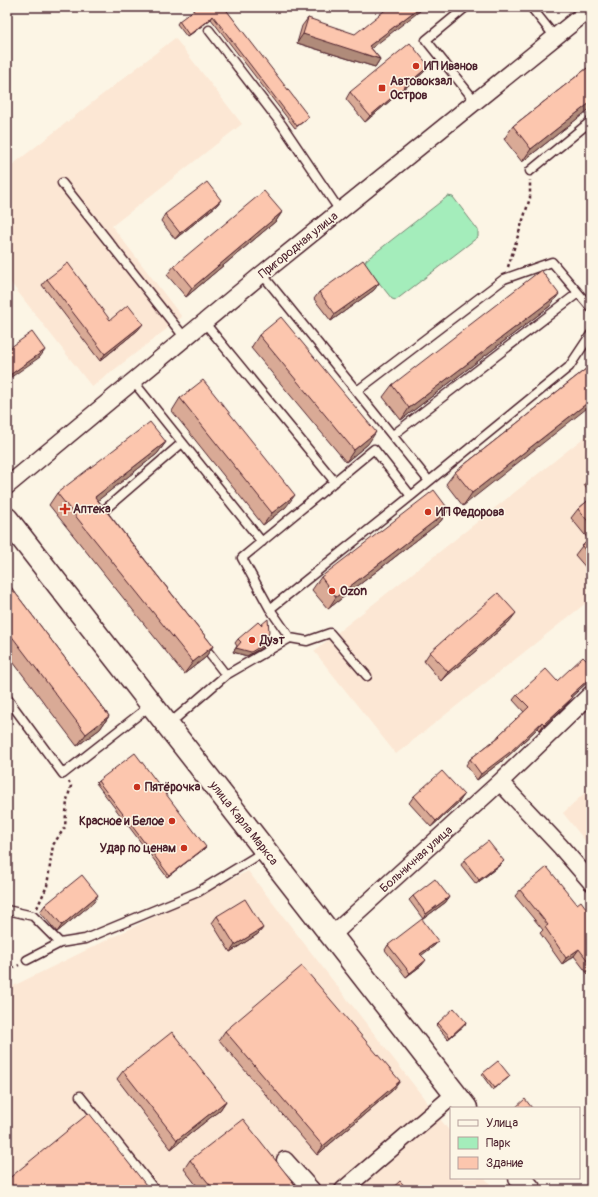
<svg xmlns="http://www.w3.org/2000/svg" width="598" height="1197" font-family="Pangolin,sans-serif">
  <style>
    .built { fill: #fce7d4 }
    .green { fill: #a4edbb; stroke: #778673 }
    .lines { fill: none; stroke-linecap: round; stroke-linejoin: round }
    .service-casing { stroke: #4a1f2b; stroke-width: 11 }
    .minor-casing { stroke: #4a1f2b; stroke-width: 19 }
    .secondary-casing { stroke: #4a1f2b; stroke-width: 25 }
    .path { stroke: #4a1f2b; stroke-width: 2.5; stroke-dasharray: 3 3; stroke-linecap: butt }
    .service { stroke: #fcf5e5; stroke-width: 8 }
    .minor { stroke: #fcf5e5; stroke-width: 16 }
    .secondary { stroke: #fcf5e5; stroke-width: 22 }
    .wall { fill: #d9aa96; stroke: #4a1f2b }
    .shaded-wall { fill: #b08b7a; stroke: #4a1f2b }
    .building { fill: #fcc6ae; stroke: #4a1f2b }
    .poi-dot { fill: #c8321e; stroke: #fcf5e5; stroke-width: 1.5 }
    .labels { text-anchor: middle; stroke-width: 3; stroke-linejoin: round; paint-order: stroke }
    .poi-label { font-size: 12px; font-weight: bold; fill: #4a1f2b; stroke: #fcf5e5; text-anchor: start }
    .street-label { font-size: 12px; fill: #4a1f2b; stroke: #fcf5e5 }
  </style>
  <rect width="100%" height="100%" fill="#fcf5e5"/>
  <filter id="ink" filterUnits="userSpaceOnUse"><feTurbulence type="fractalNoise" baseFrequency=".025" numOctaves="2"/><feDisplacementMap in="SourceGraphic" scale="8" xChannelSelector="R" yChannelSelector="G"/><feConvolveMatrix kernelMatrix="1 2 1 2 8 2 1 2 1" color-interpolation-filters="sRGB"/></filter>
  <g filter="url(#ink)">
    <path class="built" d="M175,38L242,124L112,226L182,317L92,387L7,278V169Z
      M591,432V599L396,754L314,651Z
      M591,787V848L563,813Z
      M248,871L451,1133V1178H485L495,1190H7V989Z"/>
    <path class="green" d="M448,196L453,197L478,230V237L396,300L392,299L365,265L366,260Z"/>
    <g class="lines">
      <defs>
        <path id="service" d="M466,7L426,40L475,101
          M531,7L555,37
          M209,30L282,125L340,211
          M530,171L591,121
          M62,183L185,338
          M262,274L429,481
          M204,322L335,482
          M133,381L262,542
          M357,391L504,279L552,262L591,308
          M393,435L578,293
          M105,517L102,512L182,443
          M270,609L411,496
          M290,638L307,641L330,633L367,676
          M202,644L226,675
          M7,698L63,774L151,705
          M168,725L226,675L290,638L270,609L242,558L374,449L411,496L569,367L591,334
          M7,910L33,916L60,943
          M27,960L60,943L85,939L198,892L265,851
          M80,1096L155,1190"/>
        <path id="minor" d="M7,486L262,274L591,8
          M500,782L560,846L591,882
          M331,936L500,782L591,694
          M285,1160L312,1190
          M343,1190L455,1094"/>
        <path id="secondary" d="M7,519L466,1108
          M520,1178L530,1190"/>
      </defs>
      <use href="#service" class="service-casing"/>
      <use href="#minor" class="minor-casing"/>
      <use href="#secondary" class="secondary-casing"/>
      <path class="path" d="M508,267L530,198V180
        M37,908L47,886L53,845L65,827L67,800L71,786L69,782
        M7,971L19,965"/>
      <use href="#service" class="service"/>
      <use href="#minor" class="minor"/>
      <use href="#secondary" class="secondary"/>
    </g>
    <path class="wall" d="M224,7L307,119L295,128L211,19L187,37L177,24L179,21Z
      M308,18L371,48L380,59L375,67L297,43L302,26Z
      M591,65V108L522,162L504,139L513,126Z
      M429,66L424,72L365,122L346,99L350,92Z
      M221,200L216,206L175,239L161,221L165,214Z
      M282,212L276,221L186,297L167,275L174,266Z
      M47,279L110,320L138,330L100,361L42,285Z
      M379,283L374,290L331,321L314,299L319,292Z
      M550,306L401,420L383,397L392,385Z
      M259,335L368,444L346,462L251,348Z
      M591,365L463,506L446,484L455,472Z
      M180,398L286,507L263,525L172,411Z
      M166,442L157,454L98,500L213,646L205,658L184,674L49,505L57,493Z
      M590,476H591V494L584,485Z
      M591,498V567L588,570L575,555L582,546L589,540L571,518L578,509Z
      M449,510L440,522L328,609L312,590L321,577Z
      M7,582L109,716L100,729L77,746L7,654Z
      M509,622L441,681L424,661L430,652Z
      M591,633V643L587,638Z
      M238,639L266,643L263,647L247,656L233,652L237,646L235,643Z
      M591,665V679L571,697L568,703L540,730L538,728L506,758L477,780L466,765L470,759L496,739L499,735L524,712L513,700L517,695L557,681Z
      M98,781L204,849L167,877L96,783Z
      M464,795L459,802L431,827L409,803L414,796Z
      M464,860L500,865L476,884L461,865Z
      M520,890L577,904L591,915V978L574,956L562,964L540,933L543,930L515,896Z
      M413,896L446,902L423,919L409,900Z
      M94,902L57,932L40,912L45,905Z
      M217,916L263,928L258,934L230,952L212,923Z
      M388,945H435L421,955L422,965L406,977L385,950Z
      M438,1023L465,1025L448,1039L436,1025Z
      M225,1031L394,1089L317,1155L219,1040Z
      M123,1071L226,1101L220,1110L171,1149L117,1079Z
      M483,1073L510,1076L508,1078L493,1090L482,1075Z
      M190,1160L299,1190H200L184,1169Z"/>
    <path class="shaded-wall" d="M420,7H425L364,54L380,59L375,67L297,43L303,34L369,46Z
      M213,16L211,19L187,37L189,35Z
      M429,66L424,72L365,122L370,116Z
      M591,102V108L522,162L531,149Z
      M221,200L216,206L175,239L180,233Z
      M282,212L276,221L186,297L192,288Z
      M379,283L374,290L331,321L335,314Z
      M559,294L550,306L401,420L409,408Z
      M143,324L138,330L100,361L105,354Z
      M45,350L40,357L7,380V377Z
      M591,400V405L463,506L472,493Z
      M376,432L368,444L346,462L354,450Z
      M166,442L157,454L87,509L95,497Z
      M295,495L286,507L263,525L272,513Z
      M449,510L440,522L328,609L336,597Z
      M516,613L509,622L441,681L448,672Z
      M266,643L263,647L247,656L233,652L236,648Z
      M213,646L205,658L184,674L193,662Z
      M591,677V679L566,702L570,696Z
      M572,698L568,703L540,730L544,724Z
      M109,716L100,729L77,746L86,734Z
      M542,722L538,728L506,758L477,780L481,774Z
      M464,795L459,802L431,827L436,821Z
      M206,847L204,849L167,877L169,875Z
      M504,861L500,865L476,884L479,880Z
      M98,895L94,902L57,932L62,925Z
      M449,897L446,902L423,919L426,914Z
      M263,928L258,934L230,952L235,945Z
      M438,941L435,945L417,959L420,954Z
      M579,949L574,956L562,964L566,958Z
      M426,960L422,965L406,977L410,973Z
      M466,1022L465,1025L448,1039L450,1037Z
      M400,1081L394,1089L317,1155L323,1146Z
      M226,1101L220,1110L171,1149L177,1140Z"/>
    <path class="building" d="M198,7H224L309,117L297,126L213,16L189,35L179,21Z
      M389,7H420L369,46L380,59L303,34L308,18L355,34Z
      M410,43L429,66L370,116L350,92Z
      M591,65V102L531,149L513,126Z
      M207,182L221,200L180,233L165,214Z
      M264,191L282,212L192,288L174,266Z
      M363,260L379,283L335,314L319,292Z
      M68,263L110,320L128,305L143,324L105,354L47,279Z
      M541,270L559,294L409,408L392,385Z
      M281,317L376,432L354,450L259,335Z
      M32,332L45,350L7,377V350Z
      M591,365V400L472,493L455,472Z
      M203,380L295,495L272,513L180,398Z
      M150,422L166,442L95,497L213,646L193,662L57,493Z
      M434,490L449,510L336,597L321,577Z
      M591,498V525L578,509Z
      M591,538V558L582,546Z
      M7,582L109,716L86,734L7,630Z
      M498,593L516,613L448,672L430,652Z
      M268,619L269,632L266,643L251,652L236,648L241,642L238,639L258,622L261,625Z
      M583,657L591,665V677L570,696L572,698L544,724L542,722L510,752L481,774L470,759L500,736L499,735L529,707L517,695L546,669L557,681Z
      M135,753L206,847L169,875L98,781Z
      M442,771L464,795L436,821L414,796Z
      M488,841L504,861L479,880L464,860Z
      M547,867L577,904L581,901L591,915V965L579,949L566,958L545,927L548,925L520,890Z
      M82,875L98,895L62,925L45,905Z
      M435,879L449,897L426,914L413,896Z
      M245,899L263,928L235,945L217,916Z
      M422,919L438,941L420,954L426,960L410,973L388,945Z
      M302,966L400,1081L323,1146L225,1031Z
      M454,1008L466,1022L450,1037L438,1023Z
      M172,1032L226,1101L177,1140L123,1071Z
      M498,1061L510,1076L495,1088L483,1073Z
      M525,1099L532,1108H515Z
      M89,1113L150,1190H7V1180Z
      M243,1119L299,1190H214L190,1160Z
      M400,1181L408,1190H390Z"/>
  </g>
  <g class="poi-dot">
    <circle cx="416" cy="66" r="4"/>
    <rect x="378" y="84" width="8" height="8" rx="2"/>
    <path d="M63 503h4v4h4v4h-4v4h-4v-4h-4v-4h4z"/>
    <circle cx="428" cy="512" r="4"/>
    <circle cx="332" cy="591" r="4"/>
    <circle cx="252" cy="640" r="4"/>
    <circle cx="137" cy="787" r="4"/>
    <circle cx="172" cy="821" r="4"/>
    <circle cx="184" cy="848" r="4"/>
  </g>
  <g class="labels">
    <g class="poi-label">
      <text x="424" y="70">ИП Иванов</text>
      <text x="390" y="85">Автовокзал<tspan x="390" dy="14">Остров</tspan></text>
      <text x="73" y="513">Аптека</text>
      <text x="436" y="516">ИП Федорова</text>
      <text x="340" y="595">Ozon</text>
      <text x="260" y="644">Дуэт</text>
      <text x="145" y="791">Пятёрочка</text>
      <text x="164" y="825" text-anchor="end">Красное и Белое</text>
      <text x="176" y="852" text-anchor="end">Удар по ценам</text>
    </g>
    <g class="street-label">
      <text transform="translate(298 245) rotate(-39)" y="4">Пригородная улица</text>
      <text transform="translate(244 823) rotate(52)" y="4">улица Карла Маркса</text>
      <text transform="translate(416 859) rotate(-42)" y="4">Больничная улица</text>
    </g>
  </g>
  <rect width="598" height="1197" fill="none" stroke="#fcf5e5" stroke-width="24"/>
  <rect x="12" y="12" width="574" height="1173" fill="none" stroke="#4a1f2b" stroke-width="1.5" filter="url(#ink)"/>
  <rect x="450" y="1107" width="130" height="72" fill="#fcf5e5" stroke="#b59f9b"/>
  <rect x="458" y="1120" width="20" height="6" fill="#fcf5e5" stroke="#b59f9b"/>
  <text x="486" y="1127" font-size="12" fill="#4a1f2b">Улица</text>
  <rect x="458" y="1137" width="20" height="12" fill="#a4edbb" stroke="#b59f9b"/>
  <text x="486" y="1147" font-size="12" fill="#4a1f2b">Парк</text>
  <rect x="458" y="1157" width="20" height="12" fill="#fcc6ae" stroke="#b59f9b"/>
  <text x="486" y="1167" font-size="12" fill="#4a1f2b">Здание</text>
</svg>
